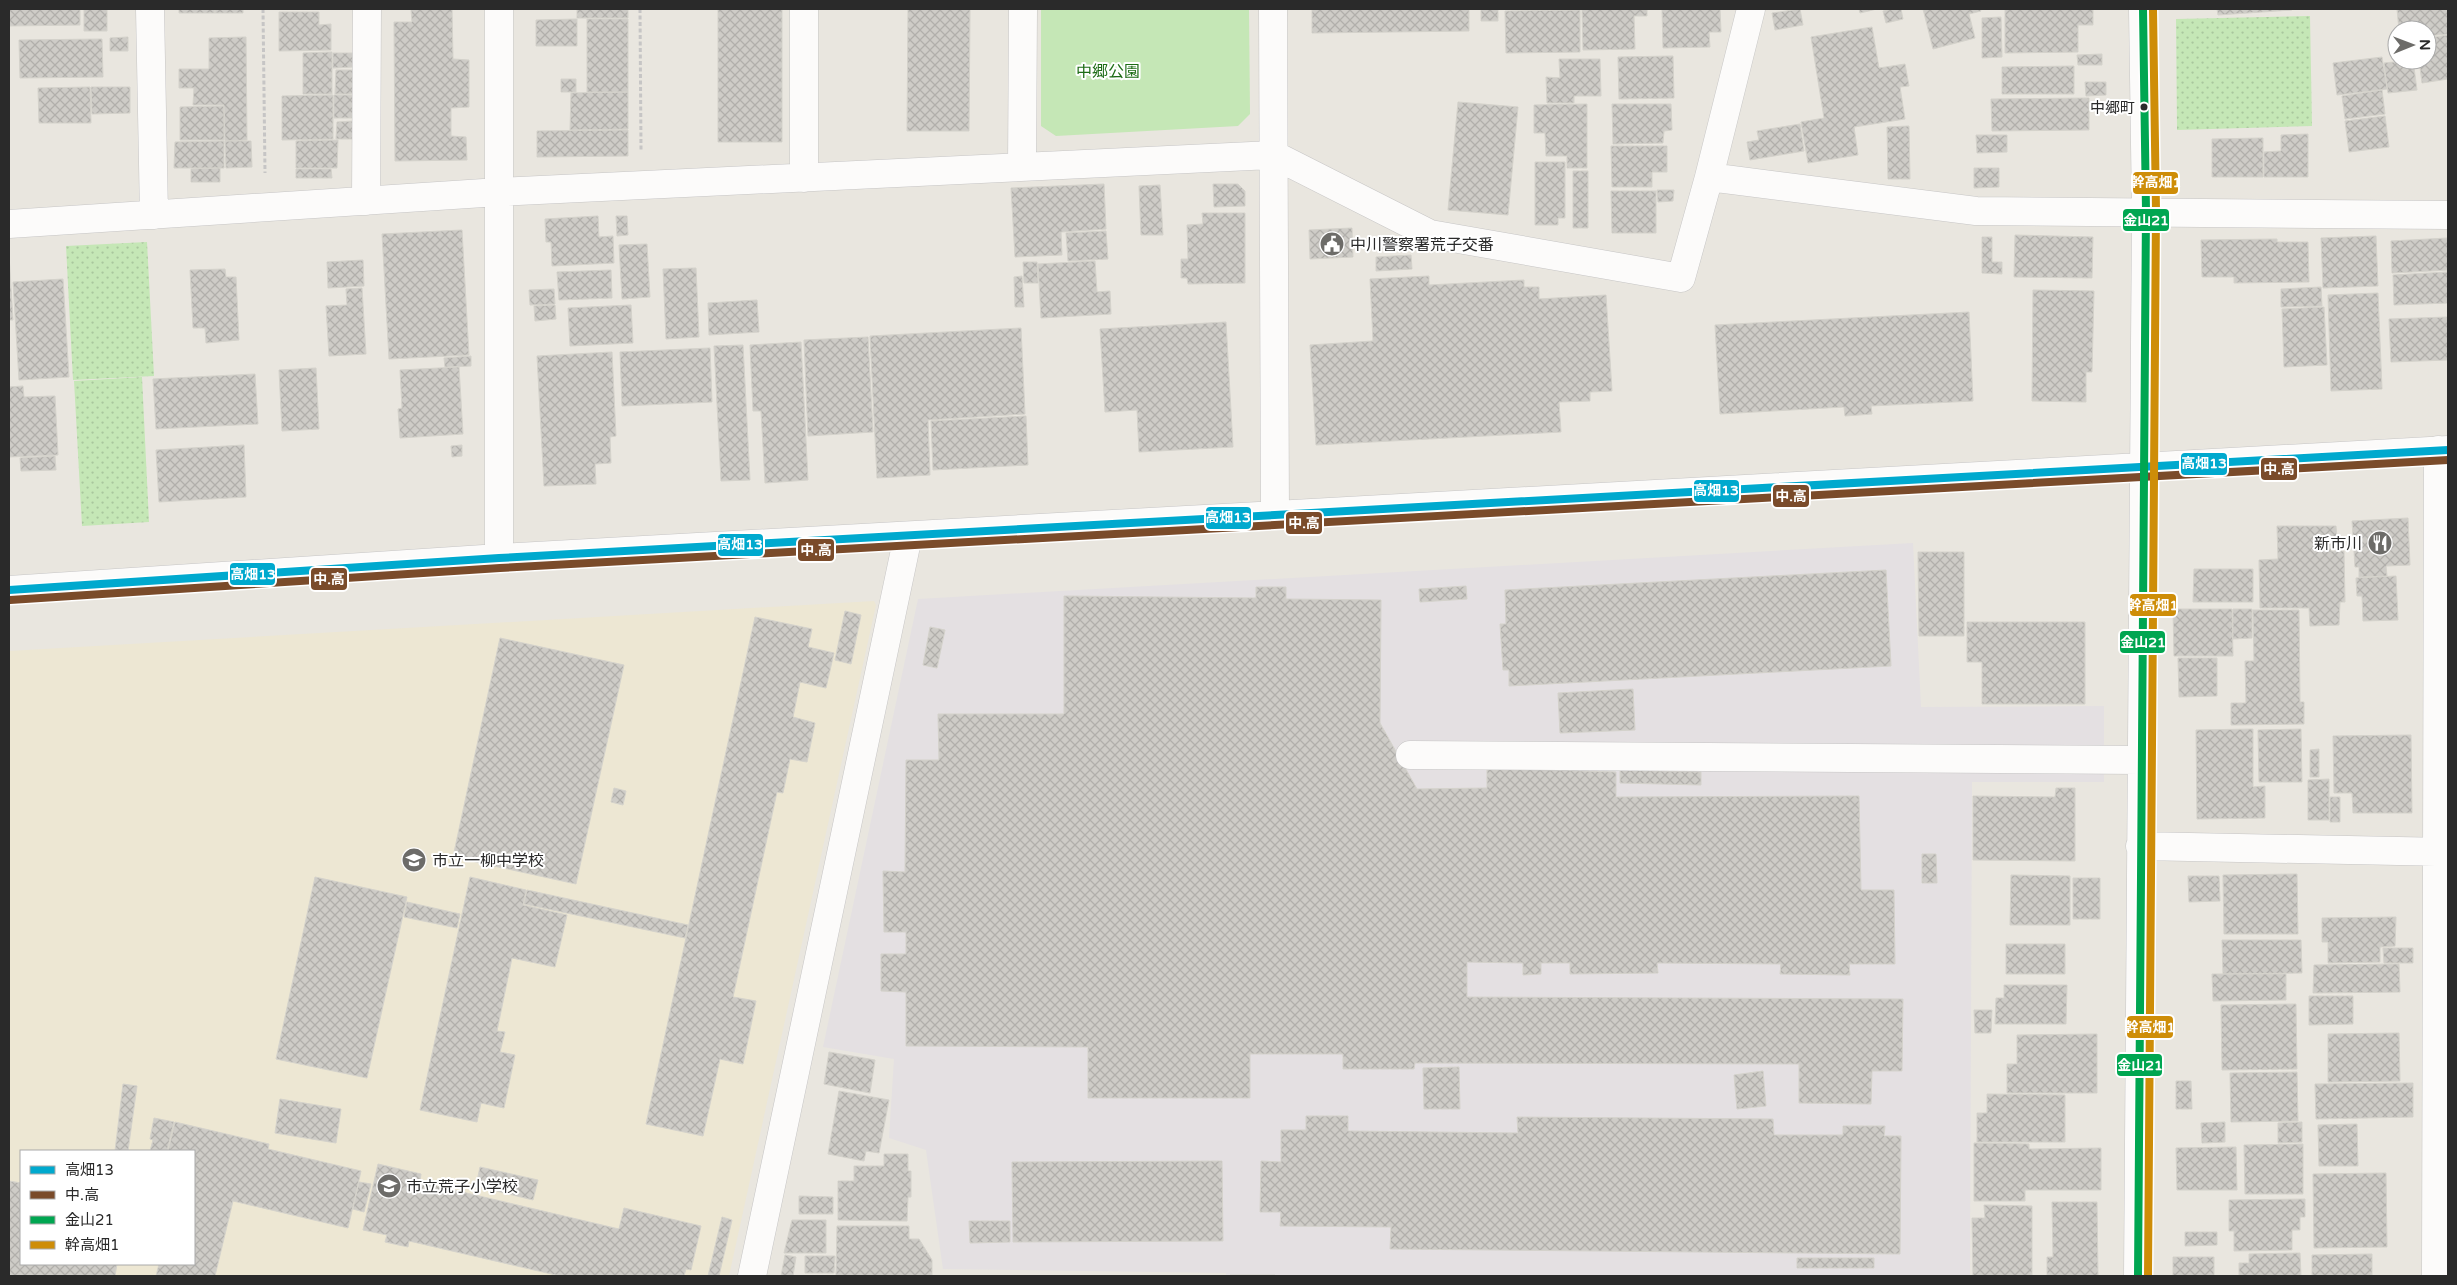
<svg xmlns="http://www.w3.org/2000/svg" width="2457" height="1285" font-family="'Varela Round','Noto Sans JP',sans-serif">
  <style>
    .industrial { fill: #e4e0e2 }
    .education { fill: #ede7d3; fill-rule: evenodd }
    .grass { fill: url(#grass-dots) }
    .park { fill: #c5e7b6 }
    .building { fill: url(#building-cross-hatch); stroke: #d4d2cb }
    .lines { fill: none; stroke-linecap: round; stroke-linejoin: round }
    .minor-casing { stroke: #c6c5c5; stroke-width: 29 }
    .path { stroke: #c6c5c5; stroke-width: 3; stroke-dasharray: 4 2.5; stroke-linecap: butt }
    .minor { stroke: #fcfbfa; stroke-width: 28 }
    .bus-1-casing { stroke: #fff; stroke-width: 11 }
    .bus-2-casing { stroke: #fff; stroke-width: 11 }
    .bus-3-casing { stroke: #fff; stroke-width: 11 }
    .bus-4-casing { stroke: #fff; stroke-width: 11 }
    .bus-1 { stroke: #00a9ce; stroke-width: 8 }
    .bus-2 { stroke: #7a4b2a; stroke-width: 8 }
    .bus-3 { stroke: #00a651; stroke-width: 8 }
    .bus-4 { stroke: #ce8d08; stroke-width: 8 }
    .bus-dot { fill: #2a2a2a; stroke: #fff; stroke-width: 2 }
    .labels { text-anchor: middle; stroke-width: 4; stroke-linejoin: round; paint-order: stroke }
    .bus-label { font-size: 15px; fill: #2a2a2a; stroke: #fff; text-anchor: end }
    .park-label { font-size: 16px; fill: #1e6c16; stroke: #fff }
    .poi-label { font-size: 16px; fill: #2a2a2a; stroke: #fff; text-anchor: start }
    .line-badge { stroke: #fff; stroke-width: 2 }
    .badge-label { font-size: 14px; text-anchor: middle; font-weight: bold; fill: #fff }
  </style>
  <defs>
    <pattern id="grass-dots" width="8" height="8" patternUnits="userSpaceOnUse" patternTransform="scale(1.25)"><rect width="8" height="8" fill="#c5e7b6"/><path d="M2 2h.1M6 6h.1" fill="none" stroke="#a9c69d" stroke-width="1.8" stroke-linecap="round"/></pattern>
    <pattern id="building-cross-hatch" width="8" height="8" patternUnits="userSpaceOnUse" patternTransform="scale(1.25)"><rect width="8" height="8" fill="#ceccc7"/><path d="M0 0l8 8M0 8l8-8" fill="none" stroke="#b1afab"/></pattern>
  </defs>
  <rect width="100%" height="100%" fill="#e9e6df"/>
  <path class="industrial" d="M1913,543L1921,707L2104,706V782H1972L1970,1276H1226V1273L943,1269L926,1150L889,1138L894,1059L823,1047L918,599Z"/>
  <path class="education" d="M874,601L876,605L729,1276H9V651ZM21,1151H194V1264H21Z"/>
  <path class="grass" d="M2310,16L2312,126L2177,130L2176,19Z
    M147,242L154,376L73,380L66,246Z
    M142,377L149,522L82,526L74,381Z"/>
  <path class="park" d="M1041,9H1249L1250,114L1238,126L1056,136L1041,126Z"/>
  <path class="building" d="M9,9H80V25L9,26Z
    M84,9H107V31H84Z
    M179,9H215V13H179Z
    M215,9H243V13H215Z
    M411,9H452L453,59L469,60V107L451,108V136L466,137L467,160L395,161L394,22H412Z
    M577,9H628V18H577Z
    M718,9H782V142H718Z
    M908,9H970L969,131H907Z
    M1312,9H1469V31L1312,33Z
    M1481,9H1498V21H1481Z
    M1582,9H1647V16H1634L1635,49L1583,50Z
    M1662,9H1720L1721,32H1709L1710,47L1663,48Z
    M1800,9L1803,25L1775,30L1772,13Z
    M1859,9H1877L1860,13Z
    M1893,9H1901L1903,19L1886,23L1883,11Z
    M1923,9H1980L1981,11L1969,14L1975,38L1933,49Z
    M2005,9H2093V25H2078V52L2005,53Z
    M2217,9H2292V10L2218,15Z
    M2397,9H2448V34L2427,36V30H2399Z
    M1580,10V52L1506,53L1505,11Z
    M279,12H319V25L331,24V50L279,51Z
    M2001,17L2002,57L1982,58V18Z
    M577,19V46H536V20Z
    M587,19H628V92H587Z
    M1872,27L1879,68L1905,64L1909,86L1900,87L1905,119L1854,127L1858,155L1808,163L1801,122L1824,118L1811,37Z
    M2448,35V79L2422,83L2419,60H2427V38Z
    M128,37V51H110V38Z
    M246,37L247,140L225,141L224,105H193L194,88H179V69H209V38Z
    M102,39L103,77L20,78L19,40Z
    M332,52V94H303V53Z
    M333,53H353V67L333,68Z
    M2102,54V65H2078L2077,55Z
    M1673,56L1674,98L1619,99L1618,57Z
    M2382,57L2387,89L2337,95L2333,63Z
    M1559,59H1600L1601,96H1574V103H1547L1546,77L1560,78Z
    M2413,60L2417,90L2388,93L2384,63Z
    M2074,66V94H2002V67Z
    M336,70H354V94H335Z
    M561,79H576V92H561Z
    M2085,82H2106V95L2086,96Z
    M90,87L91,123H39L38,88Z
    M91,87H130V113L92,114Z
    M2382,90L2385,114L2345,119L2342,96Z
    M628,92V129L570,130L571,93Z
    M333,95V139L282,140V96Z
    M334,95H354V118H334Z
    M2089,98V130L1992,131L1991,99Z
    M1458,102L1518,107L1508,215L1448,210Z
    M1587,104V168H1567V156H1546L1545,133H1534V105Z
    M1612,104H1671L1672,130L1664,131L1663,143L1613,144Z
    M224,106V140H180V107Z
    M2385,116L2389,147L2349,152L2345,121Z
    M354,121V139H336L337,122Z
    M1800,124L1804,151L1750,160L1747,142L1759,140L1757,131Z
    M1909,126L1910,179H1888L1887,127Z
    M628,130V156L537,157V131Z
    M2308,134V177H2264V152L2281,151V135Z
    M1976,135H2007V152L1977,153Z
    M2263,138V177H2212V139Z
    M338,140L337,168H296V141Z
    M224,141V168H174L175,142Z
    M225,141H251L252,167L226,168Z
    M1611,146H1667V172H1652V187H1612Z
    M1535,162H1565V218H1558V225H1535Z
    M220,168V182H191V169Z
    M1974,168H1999V187L1974,188Z
    M296,169H331L332,178H296Z
    M1573,171H1588V228H1573Z
    M1104,184L1106,229L1061,232L1062,255L1015,257L1011,188Z
    M1213,184H1238L1245,191V206L1214,207Z
    M1160,185L1163,235H1141L1139,186Z
    M1657,190H1674L1673,201L1658,202Z
    M1611,191H1656V233H1612Z
    M1202,213H1245V283L1188,284L1187,278H1181V259H1188L1187,225L1203,224Z
    M598,216L599,237L613,236L614,263L552,266L551,242H546L545,219Z
    M616,216H627L628,235L617,236Z
    M1352,228L1353,257L1310,259L1309,230Z
    M462,230L469,355L389,359L382,234Z
    M1106,231L1108,259L1068,261L1066,233Z
    M2015,235L2093,237L2092,278L2014,277Z
    M2376,236L2378,286L2323,288L2321,238Z
    M1982,237H1992V262H2002V274L1982,273Z
    M2448,238V270L2392,273L2391,241Z
    M2277,239V242H2308L2309,282L2234,283V277H2202L2201,240Z
    M647,244L650,297L622,299L619,245Z
    M9,255L13,320H9Z
    M1411,255L1412,269L1376,271V257Z
    M363,260L364,286L328,288L327,262Z
    M1095,261L1097,292L1110,291L1111,314L1041,318L1038,264Z
    M1023,262H1037L1038,283H1024Z
    M696,268L699,337L666,339L663,269Z
    M225,269L226,277H236L239,340L206,343L205,328H193L190,270Z
    M611,270L612,298L559,300L557,272Z
    M2448,272V303L2394,305L2393,275Z
    M1022,276L1024,307H1015L1014,277Z
    M1429,276V285L1524,280V287H1539V299L1606,295L1612,391L1590,392V401L1559,402L1561,432L1316,445L1310,345L1373,341L1370,279Z
    M63,279L69,377L19,380L13,282Z
    M2321,287L2322,306L2281,307V289Z
    M362,288L366,354L329,356L326,306L347,305L346,289Z
    M554,289L555,304L530,305L529,290Z
    M2033,290L2094,291L2092,372H2086V402L2032,401Z
    M2378,293L2382,389L2331,391L2328,295Z
    M757,300L759,332L709,335L708,303Z
    M555,305L556,319L535,321L534,306Z
    M631,305L633,343L570,346L568,308Z
    M2324,307L2327,365L2284,367L2282,309Z
    M1969,312L1973,401L1871,406L1872,414L1845,416L1844,407L1720,414L1715,325Z
    M2448,317V360L2391,362L2389,319Z
    M1226,322L1233,447L1139,452L1137,410L1105,412L1100,329Z
    M1021,328L1025,414L928,420L930,475L877,478L870,336Z
    M868,337L873,432L808,436L804,340Z
    M801,342L808,480L765,483L761,411H753L750,345Z
    M743,345L750,480L721,481L714,346Z
    M710,348L712,402L622,406L620,352Z
    M612,352L616,436L610,437L611,463L595,464L596,484L544,486L537,356Z
    M471,356V366L445,367L444,358Z
    M459,367L463,434L400,438L398,409L402,408L400,370Z
    M316,368L319,429L282,431L279,370Z
    M255,374L258,424L156,429L153,379Z
    M23,386L24,397L55,396L58,455L9,457V387Z
    M1026,416L1028,465L933,470L931,421Z
    M244,445L246,497L159,502L156,450Z
    M462,445V456L452,457L451,446Z
    M55,456L56,470L21,471L20,458Z
    M2408,518L2410,565L2386,566L2387,576L2359,577V567H2355L2352,521Z
    M2277,526H2336L2337,539L2331,540V551H2344L2345,602H2340L2339,625L2310,626L2309,608H2260L2259,560L2278,559Z
    M1918,552H1964V636H1919Z
    M2194,569H2253V602H2193Z
    M1886,570L1891,666L1509,686V670H1503L1500,624H1506L1505,590Z
    M2396,576L2398,620L2363,621L2362,596H2357L2356,578Z
    M1466,586L1467,599L1420,602L1419,589Z
    M1256,587H1286V599L1381,600L1380,723L1417,789L1487,788V768L1616,772V797L1859,796L1861,890H1894L1895,964H1849L1850,975L1780,974L1781,964L1657,963L1658,973L1570,974V963H1541V974L1523,975V963L1467,962V997L1903,999L1902,1071H1872L1871,1104L1799,1103V1064L1415,1063L1414,1069H1343V1054H1250V1098H1088V1047L906,1046V992L881,991V954H906V932H884L883,871L905,872L906,760H939L938,714H1064V596L1256,598Z
    M2173,609H2232L2233,656H2174Z
    M2233,609H2252V638L2233,639Z
    M2253,610H2299L2300,702H2304V724L2231,725V703H2246L2245,661H2254Z
    M845,611L861,615L851,664L835,660Z
    M755,617L812,629L808,647L834,653L826,688L800,682L793,717L815,723L807,762L790,759L783,793L777,792L733,997L756,1001L743,1064L720,1059L703,1136L646,1124Z
    M1967,622H2085V704H1982V662H1967Z
    M930,627L945,630L937,668L923,665Z
    M500,638L624,665L576,884L453,857Z
    M2178,658H2217V696L2179,697Z
    M1633,689L1635,730L1560,733L1558,693Z
    M2253,729V787L2265,786V818L2197,819L2196,730Z
    M2301,729L2302,782H2259L2258,730Z
    M2411,735L2412,813H2353L2352,793H2334L2333,736Z
    M2319,749V777H2310V750Z
    M1620,770L1701,772V785L1620,783Z
    M2329,779V820H2308V780Z
    M614,788L626,791L623,805L611,802Z
    M2056,788H2075V861L1973,860V796L2055,797Z
    M2330,797H2340V822H2330Z
    M1922,854H1936L1937,883H1922Z
    M2297,874L2298,934H2224L2223,875Z
    M2011,875L2070,876V925H2010Z
    M2188,876H2219L2220,901L2189,902Z
    M315,877L407,897L367,1078L276,1059Z
    M470,877L526,890L523,905L567,915L555,967L512,958L497,1031L505,1032L500,1052L515,1055L504,1108L481,1103L477,1122L420,1110Z
    M2073,878H2100V919H2073Z
    M527,890L688,925L685,938L524,904Z
    M407,902L460,914L457,928L404,917Z
    M2396,917L2395,946L2380,947V962L2328,963V942H2322V918Z
    M2222,940H2301L2302,973L2223,974Z
    M2006,944H2065V974H2006Z
    M2383,948H2413V963H2384Z
    M2399,964L2400,992L2313,993L2314,965Z
    M2212,974H2286V1000L2213,1001Z
    M2004,985H2067L2066,1024H1995L1996,998H2004Z
    M2309,996H2353V1024L2309,1025Z
    M2296,1004L2297,1069L2222,1070L2221,1005Z
    M1974,1010H1992L1991,1033H1975Z
    M2399,1033L2400,1081L2328,1082V1034Z
    M2097,1034V1093H2007V1064H2017V1035Z
    M829,1052L875,1060L870,1093L824,1084Z
    M1459,1067L1460,1109H1424L1423,1068Z
    M1763,1071L1766,1106L1737,1109L1734,1075Z
    M2297,1072L2298,1121L2231,1122L2230,1073Z
    M2176,1081H2191L2192,1109H2176Z
    M2413,1083V1117L2316,1119L2315,1084Z
    M123,1084L137,1086L128,1151H115Z
    M839,1091L889,1100L879,1153L866,1151L864,1161L828,1154Z
    M1987,1094L2065,1095V1142H1977V1113H1987Z
    M280,1099L341,1109L336,1143L275,1133Z
    M1306,1116H1348V1131L1518,1133L1517,1117L1773,1119L1774,1135H1843V1126H1885L1884,1136H1901L1900,1254L1390,1249L1391,1227L1280,1226L1281,1212H1260L1261,1161L1281,1162V1130H1306Z
    M154,1118L174,1122L167,1151H150L153,1140L150,1139Z
    M175,1122L269,1144L268,1149L361,1171L348,1228L233,1201L215,1276H156L159,1264H194V1151H168Z
    M2225,1122V1142L2202,1143L2201,1123Z
    M2302,1122V1142L2278,1143V1123Z
    M2357,1124L2358,1166H2319L2318,1125Z
    M1974,1143L2029,1144V1149L2101,1148V1190H2025V1201H1974Z
    M2303,1144V1194H2245L2244,1145Z
    M2236,1147L2237,1190H2177L2176,1148Z
    M884,1154H908V1171H911V1197H908L907,1221L838,1220V1181H854V1166H884Z
    M1222,1161L1223,1241L1013,1242L1012,1162Z
    M378,1164L421,1174L420,1182L619,1229L624,1208L701,1226L691,1270L686,1269L684,1276H560L409,1241L408,1247L385,1242L387,1235L363,1230Z
    M480,1167L538,1180L533,1200L476,1186Z
    M2386,1173L2387,1247L2314,1248L2313,1174Z
    M9,1181L21,1183V1264H117L115,1276H9Z
    M359,1182L371,1184L364,1212L353,1209Z
    M799,1196L833,1197V1214H799Z
    M2305,1199V1217H2300V1230H2292V1250L2234,1251V1231H2229V1200Z
    M2052,1202H2097L2098,1276H2047V1257H2053Z
    M1984,1205L2032,1206V1276H1973L1972,1218H1985Z
    M722,1217L732,1220L719,1276H708Z
    M792,1220H826V1253H784Z
    M969,1221H1010V1242L970,1243Z
    M837,1226H909V1239H919L932,1260V1276H836Z
    M2185,1232H2217V1245L2185,1246Z
    M2300,1253L2301,1276H2239V1263H2249V1254Z
    M2372,1254V1276H2312V1255Z
    M785,1255L796,1257L793,1276H781Z
    M805,1256H835L834,1273H805Z
    M2173,1257H2214V1276H2173Z
    M1797,1258H1874V1268H1797Z
    M1230,1275H1275V1276H1230Z"/>
  <g class="lines">
    <defs>
      <path id="minor" d="M150,9L154,215
        M499,9V558
        M804,9V178
        M1273,9L1275,515
        M1022,167L1023,9
        M1709,177L1976,211L2448,215
        M366,201L367,9
        M9,224L499,192L1274,155L1430,234L1681,278L1709,177L1751,9
        M9,590L499,558L2448,450
        M1410,755L2140,760
        M2140,846L2448,852
        M752,1276L908,536
        M2138,1276L2146,211L2143,9
        M2436,1276L2438,450"/>
    </defs>
    <use href="#minor" class="minor-casing"/>
    <path class="path" d="M263,9L265,173
      M640,9L641,150"/>
    <use href="#minor" class="minor"/>
    <defs>
      <path id="bus-1" d="M9,590L499,558L2448,450"/>
      <path id="bus-2" d="M10,600L500,568L2448,460"/>
      <path id="bus-3" d="M2138,1276L2146,211L2143,9"/>
      <path id="bus-4" d="M2148,1276L2156,211L2153,9"/>
    </defs>
    <use href="#bus-1" class="bus-1-casing"/>
    <use href="#bus-2" class="bus-2-casing"/>
    <use href="#bus-3" class="bus-3-casing"/>
    <use href="#bus-4" class="bus-4-casing"/>
    <use href="#bus-1" class="bus-1"/>
    <use href="#bus-2" class="bus-2"/>
    <use href="#bus-3" class="bus-3"/>
    <use href="#bus-4" class="bus-4"/>
  </g>
  <defs>
    <symbol id="civic-disc" viewBox="-11 -11 22 22"><circle r="9.5" fill="#6d6c69" stroke="#fff"/><path d="M-.6-6.5H3V-4.5H.6V-3L4-1V1h2V6H-6V1h2V-1L-.6-3ZM-1.2 2.5V6h2.4V2.5Z" fill="#fff"/></symbol>
    <symbol id="restaurant-disc" viewBox="-11 -11 22 22"><circle r="9.5" fill="#6d6c69" stroke="#fff"/><path d="M-5-6h1v4h1v-4h1v4h1v-4h1v5L-1.5 .5V6h-2V.5L-5-1ZM5-6V6H3V1.5H1.5Q1.5-4 5-6Z" fill="#fff"/></symbol>
    <symbol id="school-disc" viewBox="-11 -11 22 22"><circle r="9.5" fill="#6d6c69" stroke="#fff"/><path d="M0-5L7-2L0 1L-7-2ZM-4 1L0 2.5L4 1V4Q0 6-4 4Z" fill="#fff"/></symbol>
  </defs>
  <g fill-rule="evenodd">
    <use href="#civic-disc" x="1318" y="230" width="28" height="28"/>
    <use href="#restaurant-disc" x="2366" y="529" width="28" height="28"/>
    <use href="#school-disc" x="400" y="846" width="28" height="28"/>
    <use href="#school-disc" x="375" y="1172" width="28" height="28"/>
  </g>
  <circle class="bus-dot" cx="2144" cy="107" r="4.5"/>
  <g class="labels">
    <g class="bus-label">
      <text x="2135" y="113">中郷町</text>
    </g>
    <g class="park-label">
      <text x="1108" y="77">中郷公園</text>
    </g>
    <g class="poi-label">
      <text x="1350" y="250">中川警察署荒子交番</text>
      <text x="2362" y="549" text-anchor="end">新市川</text>
      <text x="432" y="866">市立一柳中学校</text>
      <text x="406" y="1192">市立荒子小学校</text>
    </g>
  </g>
  <g class="line-badge">
    <rect x="2132" y="171" width="47" height="24" rx="5" fill="#ce8d08"/>
    <rect x="2122" y="208" width="48" height="24" rx="5" fill="#00a651"/>
    <rect x="2180" y="452" width="48" height="24" rx="5" fill="#00a9ce"/>
    <rect x="2260" y="457" width="38" height="24" rx="5" fill="#7a4b2a"/>
    <rect x="1693" y="479" width="47" height="24" rx="5" fill="#00a9ce"/>
    <rect x="1772" y="484" width="38" height="24" rx="5" fill="#7a4b2a"/>
    <rect x="1205" y="506" width="47" height="24" rx="5" fill="#00a9ce"/>
    <rect x="1285" y="511" width="38" height="24" rx="5" fill="#7a4b2a"/>
    <rect x="717" y="533" width="47" height="24" rx="5" fill="#00a9ce"/>
    <rect x="797" y="538" width="38" height="24" rx="5" fill="#7a4b2a"/>
    <rect x="229" y="562" width="47" height="24" rx="5" fill="#00a9ce"/>
    <rect x="310" y="567" width="38" height="24" rx="5" fill="#7a4b2a"/>
    <rect x="2129" y="593" width="48" height="24" rx="5" fill="#ce8d08"/>
    <rect x="2119" y="630" width="47" height="24" rx="5" fill="#00a651"/>
    <rect x="2126" y="1015" width="48" height="24" rx="5" fill="#ce8d08"/>
    <rect x="2116" y="1053" width="47" height="24" rx="5" fill="#00a651"/>
  </g>
  <g class="badge-label">
    <text x="2156" y="187">幹高畑1</text>
    <text x="2146" y="225">金山21</text>
    <text x="2204" y="468">高畑13</text>
    <text x="2279" y="474">中.高</text>
    <text x="1716" y="495">高畑13</text>
    <text x="1791" y="501">中.高</text>
    <text x="1228" y="522">高畑13</text>
    <text x="1304" y="528">中.高</text>
    <text x="740" y="549">高畑13</text>
    <text x="816" y="555">中.高</text>
    <text x="253" y="579">高畑13</text>
    <text x="329" y="584">中.高</text>
    <text x="2153" y="610">幹高畑1</text>
    <text x="2143" y="647">金山21</text>
    <text x="2150" y="1032">幹高畑1</text>
    <text x="2140" y="1070">金山21</text>
  </g>
  <rect width="2457" height="1285" fill="none" stroke="#2a2a2a" stroke-width="20"/>
  <rect x="20" y="1150" width="175" height="115" fill="#ffffff" stroke="#aaaaaa"/>
  <rect x="30" y="1166" width="25" height="8" fill="#00a9ce" stroke="#aaaaaa"/>
  <text x="65" y="1175" font-size="15" fill="#2a2a2a">高畑13</text>
  <rect x="30" y="1191" width="25" height="8" fill="#7a4b2a" stroke="#aaaaaa"/>
  <text x="65" y="1200" font-size="15" fill="#2a2a2a">中.高</text>
  <rect x="30" y="1216" width="25" height="8" fill="#00a651" stroke="#aaaaaa"/>
  <text x="65" y="1225" font-size="15" fill="#2a2a2a">金山21</text>
  <rect x="30" y="1241" width="25" height="8" fill="#ce8d08" stroke="#aaaaaa"/>
  <text x="65" y="1250" font-size="15" fill="#2a2a2a">幹高畑1</text>
  <g transform="translate(2412 45) rotate(89)"><circle r="24" fill="#ffffff" stroke="#aaaaaa"/>
  <path d="M0-4L9 19L0 12L-9 19Z" fill="#6d6c69"/>
  <text y="-8" font-size="14" font-weight="bold" text-anchor="middle" fill="#2a2a2a">N</text>
  </g>
</svg>
